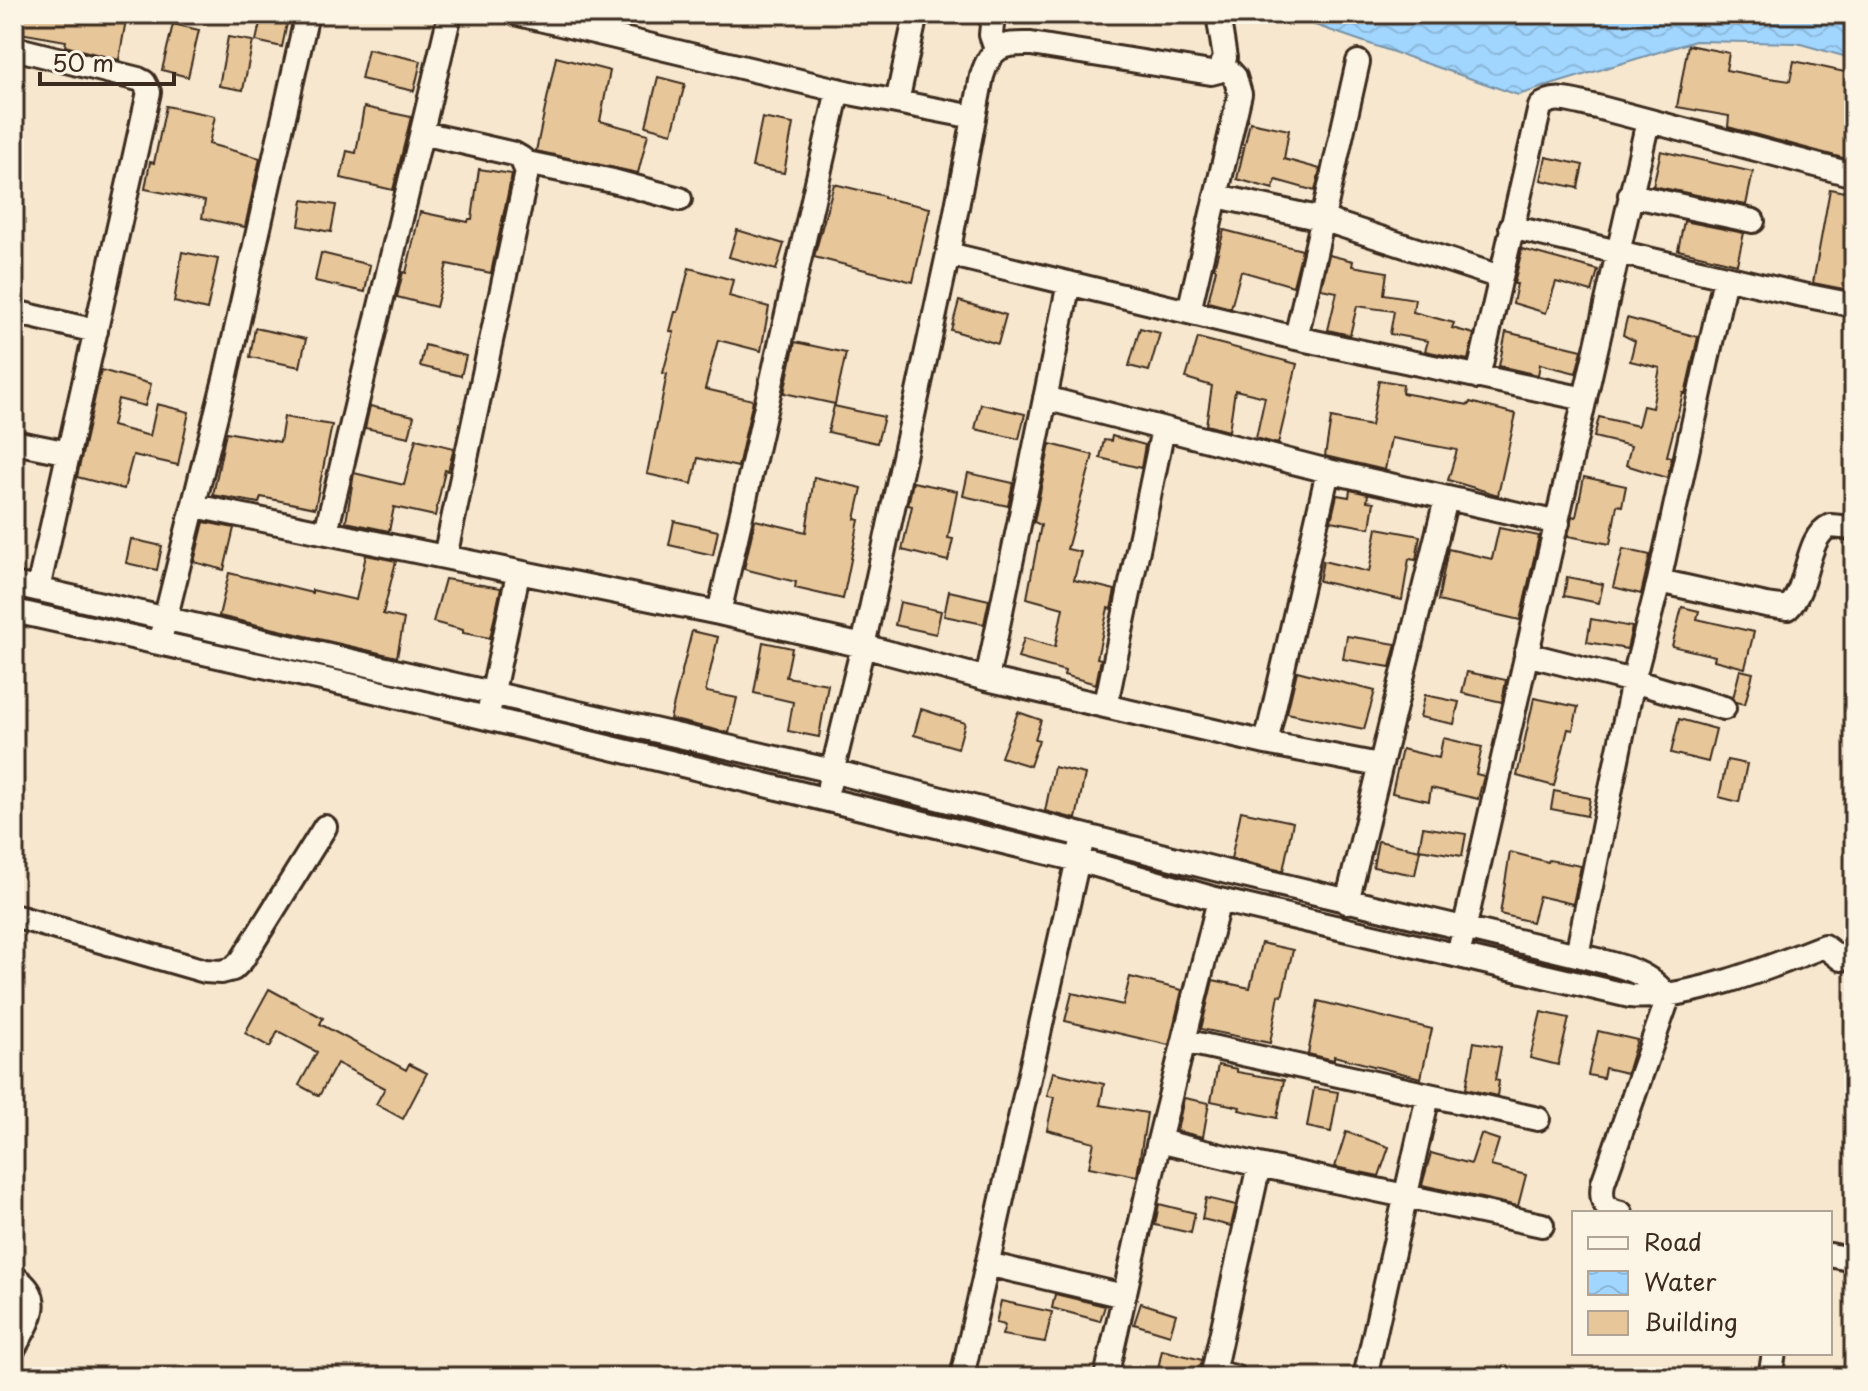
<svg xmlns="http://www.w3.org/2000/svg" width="1868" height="1391" font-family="'Playpen Sans',sans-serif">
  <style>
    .water { fill: url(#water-waves); stroke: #7891a5; stroke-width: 2 }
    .building { fill: #e7c699; stroke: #3b2a1e; stroke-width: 2 }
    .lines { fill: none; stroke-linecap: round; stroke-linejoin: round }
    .minor-casing { stroke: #3b2a1e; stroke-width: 28 }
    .minor { stroke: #fcf5e5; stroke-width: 22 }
  </style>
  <defs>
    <pattern id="water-waves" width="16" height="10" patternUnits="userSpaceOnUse" patternTransform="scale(2)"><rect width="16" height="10" fill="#a0d6ff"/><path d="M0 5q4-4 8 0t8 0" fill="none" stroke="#8bb8da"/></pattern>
  </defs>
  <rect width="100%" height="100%" fill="#f6e7ce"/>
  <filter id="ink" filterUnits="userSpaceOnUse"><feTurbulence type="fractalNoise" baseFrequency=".0125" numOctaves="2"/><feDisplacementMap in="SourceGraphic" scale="16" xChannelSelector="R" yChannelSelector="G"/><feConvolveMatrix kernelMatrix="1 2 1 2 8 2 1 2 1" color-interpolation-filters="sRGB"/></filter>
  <g filter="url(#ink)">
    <path class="water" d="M1283,14H1854V59L1797,43L1695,41L1518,95Z"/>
    <path class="building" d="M14,14H127L119,60L65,46L66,41L14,32Z
      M262,14H289L282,47L256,41Z
      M173,24L199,30L188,77L162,70Z
      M228,37L253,41L243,90L219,86Z
      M1688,45L1729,53L1726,70L1762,77L1790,81L1794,61L1854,74V161L1728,127L1729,116L1677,107Z
      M368,49L421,61L414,91L361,79Z
      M556,57L610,71L600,121L648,134L638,173L536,151Z
      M658,77L685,84L672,133L646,126Z
      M166,106L215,116L209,144L260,158L245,227L202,218L205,201L145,189L150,162L154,163Z
      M364,107L411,117L393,190L341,178L347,151L356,153Z
      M762,118L793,124L784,173L752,167Z
      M1250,122L1289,130L1284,159L1320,169L1315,191L1276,180L1273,189L1237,179Z
      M1661,151L1753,172L1746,205L1653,186Z
      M1546,157L1583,165L1578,188L1541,180Z
      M479,169L512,174L491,273L447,264L436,307L397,297L403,272L406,273L420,212L468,222L469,219H472Z
      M834,184L884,196V198L930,208L913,282L814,257Z
      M1830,189L1854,194V291L1813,283Z
      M303,200L336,205L331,232L299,226Z
      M1684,221L1744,233L1737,264L1678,250Z
      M737,230L784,244L776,270L729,257Z
      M1224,230L1302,250L1293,286L1241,271L1231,308L1208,302L1216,269L1214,268Z
      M1522,249L1598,270L1592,292L1556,282L1546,313L1513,303L1517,284H1514Z
      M182,252L218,259L207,310L174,302Z
      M321,253L370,265L365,292L315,281Z
      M1329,255L1353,261L1352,266L1387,272L1384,294L1415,299L1413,312L1454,323L1452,328L1474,334L1468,360L1425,351L1428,341L1390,334L1394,311L1357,306L1350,335L1328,330L1337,292L1321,289Z
      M689,268L733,280L729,296L769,307L761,351L718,340L705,389L753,400L738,467L698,458L692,484L647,474L667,374L663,373L674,332L670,331L675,312H678Z
      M959,301L1006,315L998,344L951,330Z
      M1627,318L1698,337L1685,394L1683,393L1667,456L1672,457L1667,478L1626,465L1631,446L1594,437L1599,417L1638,426L1643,406L1652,408L1660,368L1630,361L1635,341L1623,335Z
      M255,328L306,339L300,367L250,357Z
      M1140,328L1160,333L1149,371L1129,366Z
      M1506,332L1582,350L1576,373L1540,364L1538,375L1499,366Z
      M1198,338L1297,364L1278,444L1256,438L1265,397L1235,390L1229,431L1206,425L1212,386L1186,378Z
      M795,342L846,353L835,404L784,393Z
      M425,345L466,356L461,376L420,366Z
      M101,370L151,384L145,406L118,399L112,426L150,436L157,404L189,412L178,465L133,455L124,489L77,477Z
      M1379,380L1403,384L1402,393L1469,405L1470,402L1516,414L1498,495L1448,480L1457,450L1391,438L1385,470L1325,456L1331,418L1371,426Z
      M981,404L1025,414L1019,439L975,429Z
      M370,406L414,416L409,437L365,428Z
      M834,406L884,417L877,443L828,432Z
      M284,417L332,425L315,508L261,497L259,503L213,495L226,432L280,442Z
      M1112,436L1145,445L1141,468L1100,458L1104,440L1111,441Z
      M416,439L454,448L448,471L445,470L435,516L394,507L389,531L346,522L354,473L404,485Z
      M1050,444L1093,455L1067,549L1081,552L1074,580L1115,590L1111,609L1108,608L1097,658L1101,659L1096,684L1064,675L1065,671L1018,658L1024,638L1055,647L1063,608L1027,598L1041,525L1034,522Z
      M968,473L1013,483L1008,506L963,496Z
      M814,477L862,488L855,519L859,520L843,599L795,588L796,582L744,569L755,520L806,532Z
      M1584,477L1626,486L1622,506L1617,505L1610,544L1568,536L1572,516L1576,517Z
      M913,482L957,491L948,538L953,539L948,561L902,550L912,506L908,505Z
      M1350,490L1368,494L1367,501L1374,502L1370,528L1331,521L1337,495L1349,497Z
      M674,521L718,531L713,555L669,545Z
      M204,522L234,528L224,570L194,562Z
      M1377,528L1420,536L1416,560L1409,559L1402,600L1319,581L1323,561L1369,572Z
      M1499,528L1539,536L1520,620L1438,601L1448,549L1492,559Z
      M131,539L162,546L157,570L126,563Z
      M1623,549L1650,555L1641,594L1613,587Z
      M366,555L396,561L383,614L404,619L397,657L219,616L229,573L312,593V590L356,600Z
      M1567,577L1603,584L1599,603L1564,596Z
      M445,579L501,588L490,638L463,633V630L433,622Z
      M949,591L989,600L984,624L944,616Z
      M900,602L941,611L936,634L895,625Z
      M1682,607L1699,611L1697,619L1754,632L1745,668L1714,660L1715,656L1672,646Z
      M1591,619L1632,627L1627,649L1587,642Z
      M692,631L718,637L706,689L707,692L737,698L729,733L670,719Z
      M1347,636L1396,644L1390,667L1343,659Z
      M763,642L792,648L786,677L828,684L819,737L788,731L793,702L754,693Z
      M1740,670L1753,673L1745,704L1736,702L1733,698Z
      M1297,671L1375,691L1364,729L1287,713Z
      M1467,672L1506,680L1502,702L1462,693Z
      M1425,695L1459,702L1454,724L1420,717Z
      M1534,698L1578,707L1573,730L1568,729L1554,786L1517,776Z
      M921,709L965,723L958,748L914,735Z
      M1018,712L1041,720L1035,739L1039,740L1030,766L1001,757Z
      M1679,719L1716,729L1708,762L1671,753Z
      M1443,738L1482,747L1476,774L1484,776L1478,799L1431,788L1429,801L1392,793L1402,749L1439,758Z
      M1727,760L1747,764L1739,802L1719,797Z
      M1054,767L1085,774L1076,819L1045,811Z
      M1554,791L1590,798L1587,816L1551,809Z
      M1241,811L1293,822L1283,871L1231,859Z
      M1423,827L1466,834L1462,856L1419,849Z
      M1378,841L1420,850L1415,875L1373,867Z
      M1510,852L1548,862L1549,860L1581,866L1573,904L1539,896L1532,922L1500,914Z
      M1261,943L1293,950L1282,996L1279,995L1270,1043L1201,1029L1213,980L1250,988Z
      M1130,977L1182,990L1169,1045L1065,1021L1072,993L1123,1005Z
      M269,989L323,1018L320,1024L406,1070L409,1064L427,1073L403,1119L376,1104L385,1088L337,1063L319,1096L299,1085L317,1052L278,1031L270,1047L245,1033Z
      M1318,1001L1432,1029L1421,1078L1334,1056V1060L1308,1054Z
      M1541,1012L1569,1018L1558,1065L1530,1058Z
      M1598,1031L1637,1040L1627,1073L1605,1068L1603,1078L1588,1075Z
      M1474,1042L1501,1047L1495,1080L1499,1081L1497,1096L1466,1089Z
      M1218,1065L1237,1069V1072L1284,1080L1277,1118L1239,1110L1240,1107L1211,1101Z
      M1053,1072L1104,1084L1100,1105L1147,1113L1137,1176L1089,1167L1094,1142L1047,1130L1054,1097L1047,1096Z
      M1314,1088L1338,1092L1331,1132L1307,1127Z
      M1184,1098L1209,1103L1203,1137L1177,1131Z
      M1346,1132L1389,1147L1379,1176L1335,1167Z
      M1481,1134L1499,1140L1491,1166L1526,1175L1518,1206L1422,1185L1431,1153L1471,1164Z
      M1206,1198L1236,1205L1231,1226L1202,1219Z
      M1159,1204L1195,1213L1191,1233L1155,1225Z
      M1055,1294L1105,1306L1100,1321L1052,1308Z
      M1001,1301L1052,1312L1045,1342L1002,1335L1005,1325L996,1323Z
      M1141,1303L1176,1314L1170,1335L1134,1324Z
      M1162,1350L1202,1360L1198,1377H1167L1168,1372L1158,1369Z"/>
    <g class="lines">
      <defs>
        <path id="minor" d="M518,14L850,93L974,117
          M993,14L991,35L996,49
          M14,48L138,79L144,82L149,92L38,589
          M897,102L916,14
          M422,133L514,154L521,158L527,172L445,557
          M521,158L527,163L613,181L680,199
          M1630,195L1753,221
          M1217,196L1322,219L1500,277
          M1511,227L1798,294L1854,305
          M948,254L1296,338L1585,399
          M1189,311L1240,94L1235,77L1224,65
          M14,312L96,331
          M1296,338L1358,62
          M1478,377L1540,107C1554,92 1580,104 1597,107L1854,175
          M1045,398L1328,471L1558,523
          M14,442L69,453
          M195,506L719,613L863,646L987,679L1266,743L1379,765
          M326,532L450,14
          M1659,581L1766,605L1788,608C1809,589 1805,537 1830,526L1854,528
          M14,584L824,769L1227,872L1577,955C1610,964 1648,968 1668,998L1603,1183C1600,1201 1604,1209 1621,1213
          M14,611L349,685L1078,860L1219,900L1630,996C1687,1001 1771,967 1824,946L1841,959L1854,957
          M719,613L838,90
          M162,632L225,379L307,14
          M1526,654L1633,681L1724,708
          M987,679L1069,283
          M1106,704L1163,429
          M489,710L518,574
          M1266,743L1328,471
          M829,785L863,646L948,254L982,76C991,47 1001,43 1031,44L1211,73L1219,71L1225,58L1218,14
          M1347,902L1446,499
          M14,916L205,971L221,972L233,969L242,960L325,827
          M1461,943L1648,121
          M1577,955L1633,681L1659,581L1725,278
          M1184,1041L1538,1119
          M1159,1141L1259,1165L1542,1225
          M1830,1255L1854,1260
          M987,1264L1124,1296
          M14,1277C47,1298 29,1321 14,1348
          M1214,1372L1235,1377
          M962,1377L1081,846
          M1106,1377L1159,1141L1219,900
          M1212,1377L1259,1165
          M1365,1377L1428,1096
          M1770,1377L1774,1353"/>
      </defs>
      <use href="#minor" class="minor-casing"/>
      <use href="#minor" class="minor"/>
    </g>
  </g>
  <rect width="1868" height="1391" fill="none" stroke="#fcf5e5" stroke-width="48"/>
  <rect x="24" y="24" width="1820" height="1343" fill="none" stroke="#3b2a1e" stroke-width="3" filter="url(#ink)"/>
  <rect x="1572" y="1211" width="260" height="144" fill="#fcf5e5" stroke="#afa495" stroke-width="2"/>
  <rect x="1588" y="1237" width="40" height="12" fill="#fcf5e5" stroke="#afa495" stroke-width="2"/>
  <text x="1644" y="1251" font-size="24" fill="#3b2a1e">Road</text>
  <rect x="1588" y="1271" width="40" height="24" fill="url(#water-waves)" stroke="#afa495" stroke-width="2"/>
  <text x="1644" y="1291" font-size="24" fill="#3b2a1e">Water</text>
  <rect x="1588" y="1311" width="40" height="24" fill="#e7c699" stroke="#afa495" stroke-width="2"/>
  <text x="1644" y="1331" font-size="24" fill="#3b2a1e">Building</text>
  <path d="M40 72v12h134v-12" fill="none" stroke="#3b2a1e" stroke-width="4"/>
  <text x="52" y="72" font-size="24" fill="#3b2a1e" stroke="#fcf5e5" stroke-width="6" paint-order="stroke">50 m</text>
</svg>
